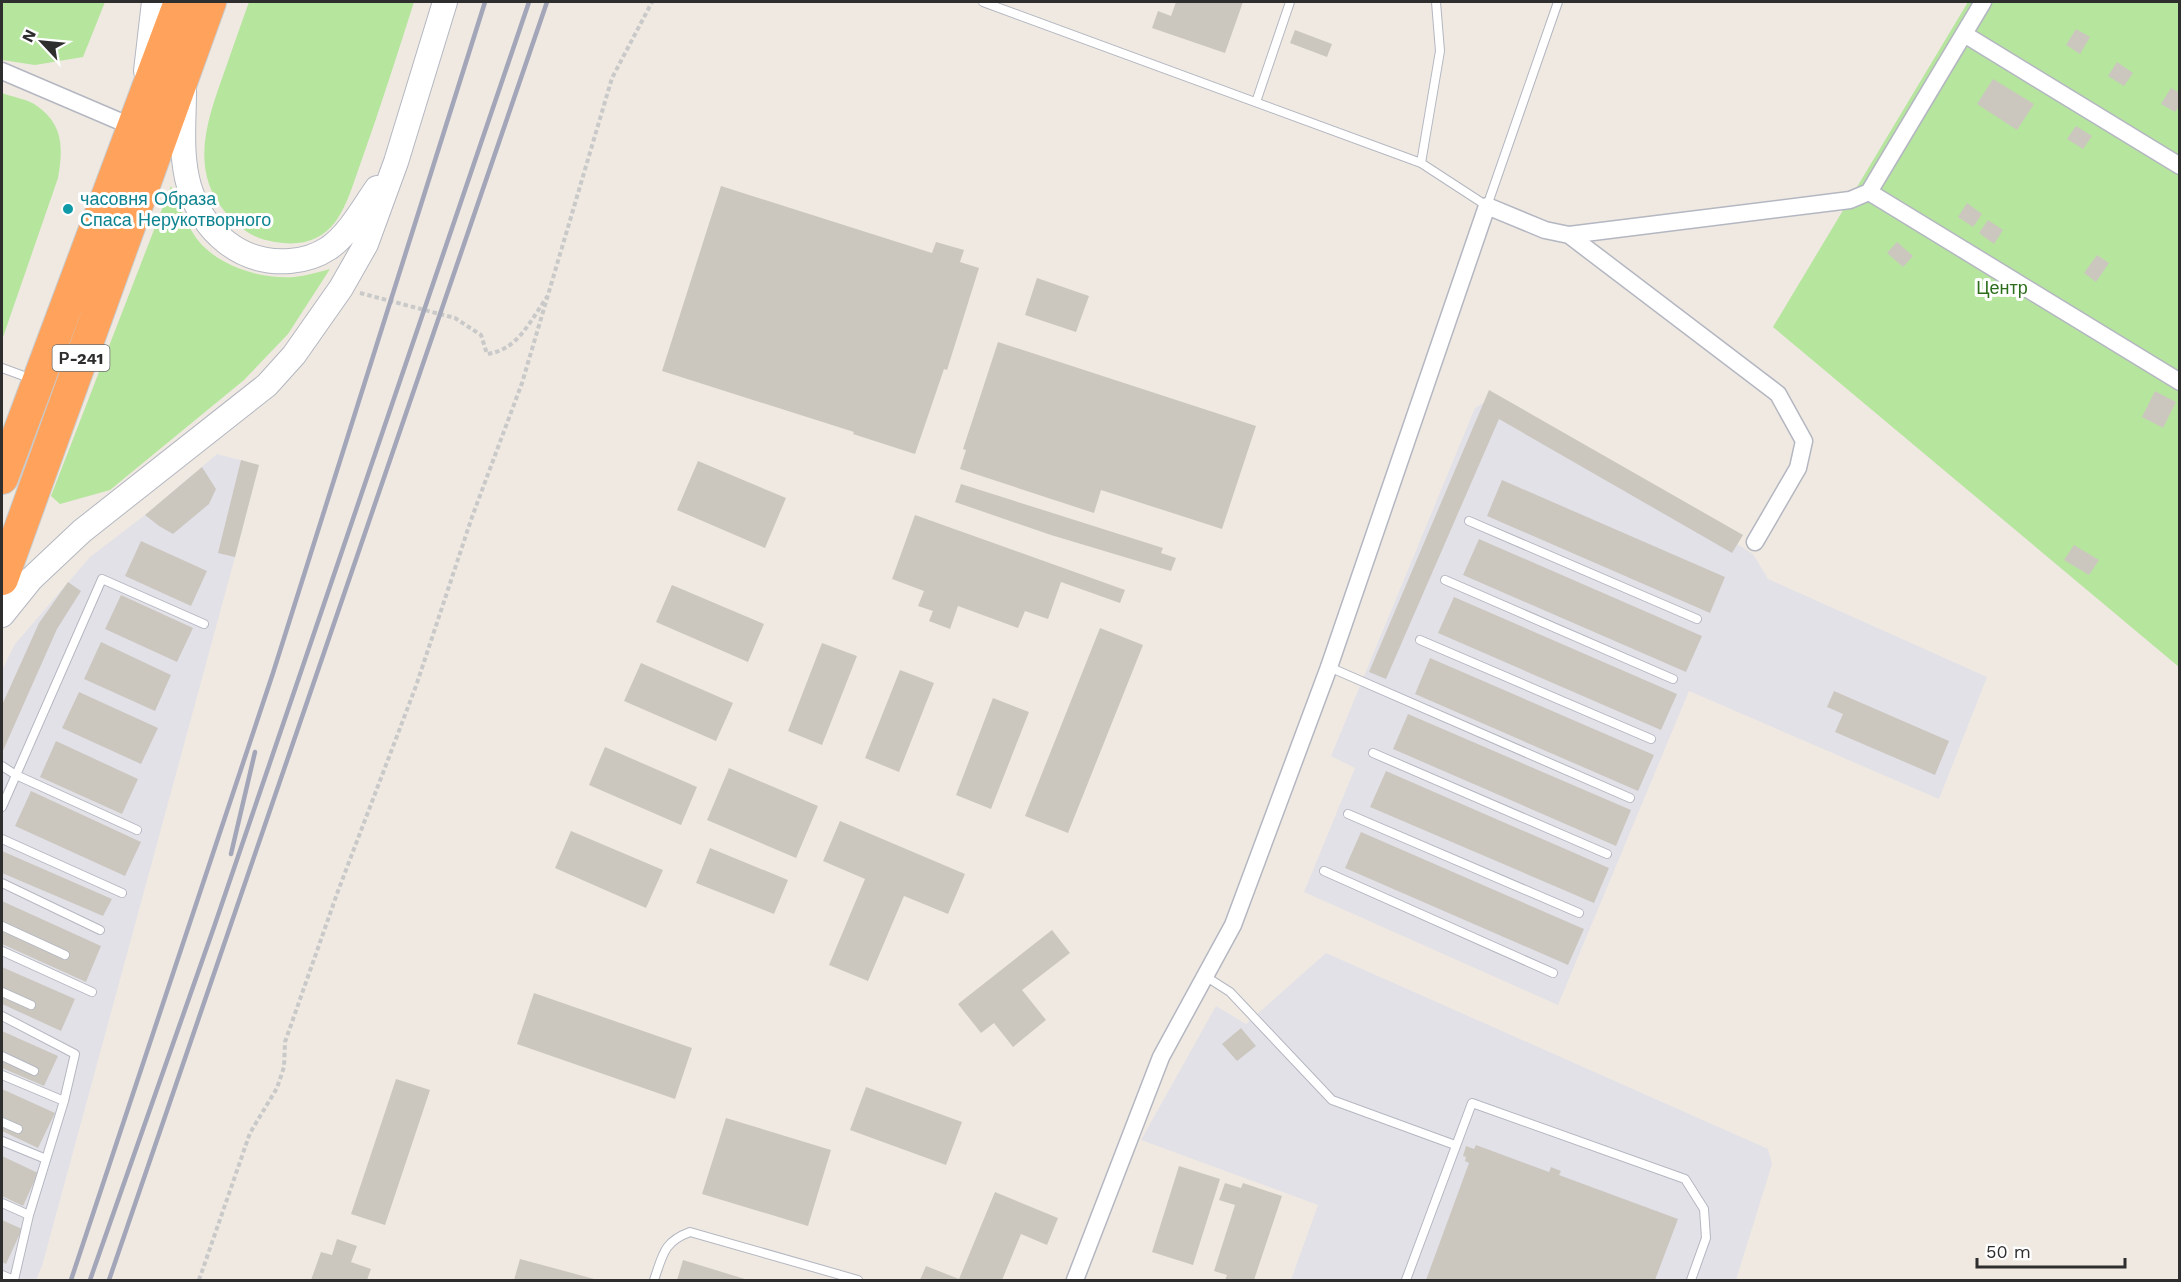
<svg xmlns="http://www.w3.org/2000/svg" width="2181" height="1282" font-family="'Work Sans',sans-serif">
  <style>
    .industrial { fill: #e3e1e8 }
    .green { fill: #b6e59e }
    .building { fill: #cbc7bf }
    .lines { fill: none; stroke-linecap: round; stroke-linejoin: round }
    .lane-casing { stroke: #b4b7c1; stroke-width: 10 }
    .street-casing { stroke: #b4b7c1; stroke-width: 19 }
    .secondary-casing { stroke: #b4b7c1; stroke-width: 26 }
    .highway-casing { stroke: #c9c9c9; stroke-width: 34 }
    .path { stroke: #c9c9c9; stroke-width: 4; stroke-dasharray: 4.5 3; stroke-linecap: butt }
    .lane { stroke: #fff; stroke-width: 8 }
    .street { stroke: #fff; stroke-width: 16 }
    .secondary { stroke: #fff; stroke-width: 24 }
    .highway { stroke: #ffa35c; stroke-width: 32 }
    .rail { stroke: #a3a6b8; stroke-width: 4.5 }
    .culture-dot { fill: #0f9aa8; stroke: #fff; stroke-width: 2 }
    .labels { text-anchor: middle; stroke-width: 6; stroke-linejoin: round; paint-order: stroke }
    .shield { fill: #fff; stroke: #6d6d6d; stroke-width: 1.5 }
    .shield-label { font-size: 16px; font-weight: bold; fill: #2e2e2e }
    .culture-label { font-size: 18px; fill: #0d838f; stroke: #fff; text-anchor: start }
    .park-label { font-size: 18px; fill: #2c6e1b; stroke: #fff }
  </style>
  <rect width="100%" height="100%" fill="#efe9e1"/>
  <path class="industrial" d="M1497,395L1753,554L1768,579L1987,677L1939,799L1689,691L1558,1005L1304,892L1355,768L1331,756L1475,408Z
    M217,454L259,465L235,557L42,1266L36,1280H2V670L15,644L90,557L145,515Z
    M1326,953L1768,1149L1772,1164L1736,1280H1291L1318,1205L1141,1140L1216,1006L1246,1024Z"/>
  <path class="green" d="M2,2H105L83,57L35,65L2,60Z
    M249,2H414C397,55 380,109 361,162C354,181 348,204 336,221C320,242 300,246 275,242C252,238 242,230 226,213C188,169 208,118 225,70C233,47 241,24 249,2Z
    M1968,2H2179V667L1773,327Z
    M2,93C12,97 28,99 37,106C64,125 63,149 58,178L2,340Z
    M171,186C180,206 187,228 201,244C224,268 262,279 294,277C306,276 318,272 330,269L288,334L244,380L110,490L60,504L51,496Z"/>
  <path class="building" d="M1176,2H1243L1225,53L1152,28L1158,11L1171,16Z
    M2076,29L2090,37L2080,54L2066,45Z
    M1295,30L1332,44L1327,57L1290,43Z
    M2117,62L2133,73L2124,86L2108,76Z
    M1993,79L2034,104L2017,130L1977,104Z
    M2171,88L2180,93V105L2175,112L2161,104Z
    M2076,126L2092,136L2083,149L2067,139Z
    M721,186L932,253L936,242L964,250L960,262L979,268L947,370L944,369L915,454L853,434L854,432L662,371Z
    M1967,203L1982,214L1973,227L1958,217Z
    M1988,220L2003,230L1994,244L1979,233Z
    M1897,242L1913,256L1903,267L1887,253Z
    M2097,255L2109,263L2096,282L2084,273Z
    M1037,278L1089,296L1076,332L1025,315Z
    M998,342L1256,426L1222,529L1101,490L1094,513L960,469L966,450L963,449Z
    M1489,390L1743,535L1732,553L1499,419L1386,679L1369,672Z
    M2155,391L2176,402L2163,428L2142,417Z
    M241,460L259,465L235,557L218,553Z
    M698,461L786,498L765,548L677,510Z
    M202,467L216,489L209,504L173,534L159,526L145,515Z
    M1502,480L1725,577L1710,613L1487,516Z
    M961,484L1163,548L1161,553L1176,558L1171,571L1051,535L955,502Z
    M915,515L1125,590L1120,603L1061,582L1048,619L1025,611L1018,628L958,606L950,629L929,621L933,611L918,606L924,591L892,579Z
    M1479,539L1702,636L1686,672L1463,575Z
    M141,541L207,571L191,606L125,576Z
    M2074,545L2099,560L2089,575L2064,560Z
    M68,582L81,591L57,629L2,753V705L39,623Z
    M672,585L764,624L748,662L656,622Z
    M121,595L193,628L177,662L105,629Z
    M1454,597L1677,694L1661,730L1438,633Z
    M1100,628L1143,645L1068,833L1025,816Z
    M101,642L171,675L155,711L84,679Z
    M822,643L857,656L822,745L788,731Z
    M1430,658L1654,755L1638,791L1415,694Z
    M641,663L733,703L716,741L624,701Z
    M900,670L934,683L899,772L865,758Z
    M1834,691L1949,741L1935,775L1835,732L1843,714L1827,707Z
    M79,692L158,728L141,764L62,728Z
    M993,698L1029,712L991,809L956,795Z
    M1408,714L1631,810L1616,846L1393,749Z
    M56,741L138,779L122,814L40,777Z
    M605,747L697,787L681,825L589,785Z
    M729,768L818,806L796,858L707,820Z
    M1386,771L1609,868L1594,903L1370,807Z
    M31,791L141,842L125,876L15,826Z
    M840,821L965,874L948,914L904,896L868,981L829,965L865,879L823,861Z
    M571,831L663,870L646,908L555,868Z
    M1361,832L1584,929L1568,965L1345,868Z
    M710,848L788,880L774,914L696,883Z
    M2,851L112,899L103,916L2,873Z
    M2,901L101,946L86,982L2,944Z
    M1052,930L1070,953L1022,990L1046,1020L1013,1047L994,1023L981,1033L958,1004Z
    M2,967L75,999L61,1031L2,1004Z
    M534,993L692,1048L675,1099L517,1044Z
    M1241,1028L1256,1046L1237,1061L1222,1044Z
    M2,1031L58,1056L44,1086L2,1068Z
    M396,1079L430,1090L385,1225L351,1214Z
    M866,1087L962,1122L946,1165L850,1130Z
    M2,1089L55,1113L38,1148L2,1131Z
    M726,1118L831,1150L808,1226L702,1194Z
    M1476,1145L1549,1172L1551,1167L1561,1171L1559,1175L1678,1219L1655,1280H1426L1469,1163L1465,1161L1466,1157L1463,1156L1466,1146L1474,1149Z
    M2,1156L38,1173L23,1206L2,1196Z
    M1179,1166L1220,1179L1193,1265L1152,1252Z
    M1225,1183L1241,1188L1243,1183L1282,1196L1254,1280H1225L1227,1275L1214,1271L1235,1205L1219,1200Z
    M995,1192L1058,1218L1047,1245L1021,1234L1002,1280H920L926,1266L959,1279Z
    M2,1220L22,1229L6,1264L2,1262Z
    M337,1239L357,1246L351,1262L371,1269L367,1280H311L321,1252L332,1255Z
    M520,1259L598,1280H514Z
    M683,1260L748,1280H677Z"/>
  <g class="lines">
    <defs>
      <path id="lane" d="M983,2L1421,163L1487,206L1558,2
        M1256,102L1290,2
        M1421,163L1440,51L1436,2
        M2,368L32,379
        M1469,521L1697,619
        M1445,580L1673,679
        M1420,640L1651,739
        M1329,667L1630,798
        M1373,753L1607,854
        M2,766L16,775L137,830
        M2,807L102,579L204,624
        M1348,814L1579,913
        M2,839L122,893
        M1324,871L1553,973
        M2,883L100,930
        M2,926L65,955
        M2,951L92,992
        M1205,976L1230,992L1332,1100L1455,1145
        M2,992L31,1005
        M2,1016L75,1054L64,1101L29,1215L14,1280
        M2,1056L34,1071
        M2,1075L64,1101
        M2,1122L18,1129
        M2,1141L46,1159
        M2,1203L29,1215
        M2,1275L14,1280
        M654,1280C663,1255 663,1242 690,1232L858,1280
        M1406,1280L1472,1103L1685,1179L1704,1209L1706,1238L1691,1280"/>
      <path id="street" d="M1964,34L2180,166
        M2,71L133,127
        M1869,192L2180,382
        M1569,235L1778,394L1804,441L1798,468L1755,542
        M1075,1280L1161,1057L1233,925L1329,667L1487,206L1545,230L1569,235L1850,200L1869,192L1983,2"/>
      <path id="secondary" d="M146,71L154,2
        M184,91C184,122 180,155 189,186C203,232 241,265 290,261C304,260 317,256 329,248C349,234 363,208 377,188
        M2,615L31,579L82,531L267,385L294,355L341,288L366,244L396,162L445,2"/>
      <path id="highway" d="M2,478L180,2
        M2,579L210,2"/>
    </defs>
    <use href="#lane" class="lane-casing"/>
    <use href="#street" class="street-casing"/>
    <use href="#secondary" class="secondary-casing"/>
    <use href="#highway" class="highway-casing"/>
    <path class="path" d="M360,293L455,318L481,335L487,354C518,350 530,321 547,297
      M199,1280L250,1133L277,1088L284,1067L285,1042L338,891L416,686L472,517L522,383L612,78L652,2"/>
    <use href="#lane" class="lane"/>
    <use href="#street" class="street"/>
    <use href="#secondary" class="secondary"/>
    <use href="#highway" class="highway"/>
    <path class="rail" d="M231,854L255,752
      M71,1280L273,673L485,2
      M90,1280L214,927L529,2
      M109,1280L547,2"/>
  </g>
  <circle class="culture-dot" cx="68" cy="209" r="6"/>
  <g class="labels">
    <rect class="shield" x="52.5" y="345" width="57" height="26" rx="4.5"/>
    <g class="shield-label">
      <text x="81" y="364">Р-241</text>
    </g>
    <g class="culture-label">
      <text x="80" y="205">часовня Образа<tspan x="80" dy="21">Спаса Нерукотворного</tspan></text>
    </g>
    <g class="park-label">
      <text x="2002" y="294">Центр</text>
    </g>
  </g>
  <rect width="2181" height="1282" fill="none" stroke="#2e2e2e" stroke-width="6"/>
  <g transform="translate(42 42) rotate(296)" stroke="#ffffff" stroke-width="4.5" paint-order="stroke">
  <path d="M0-4.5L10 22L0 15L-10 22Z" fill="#2e2e2e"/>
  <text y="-9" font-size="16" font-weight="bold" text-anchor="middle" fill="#2e2e2e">N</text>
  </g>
  <path d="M1977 1258v9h148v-9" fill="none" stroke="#2e2e2e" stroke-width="3"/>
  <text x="1986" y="1258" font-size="18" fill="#2e2e2e" stroke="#ffffff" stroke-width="4.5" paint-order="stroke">50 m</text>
</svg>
